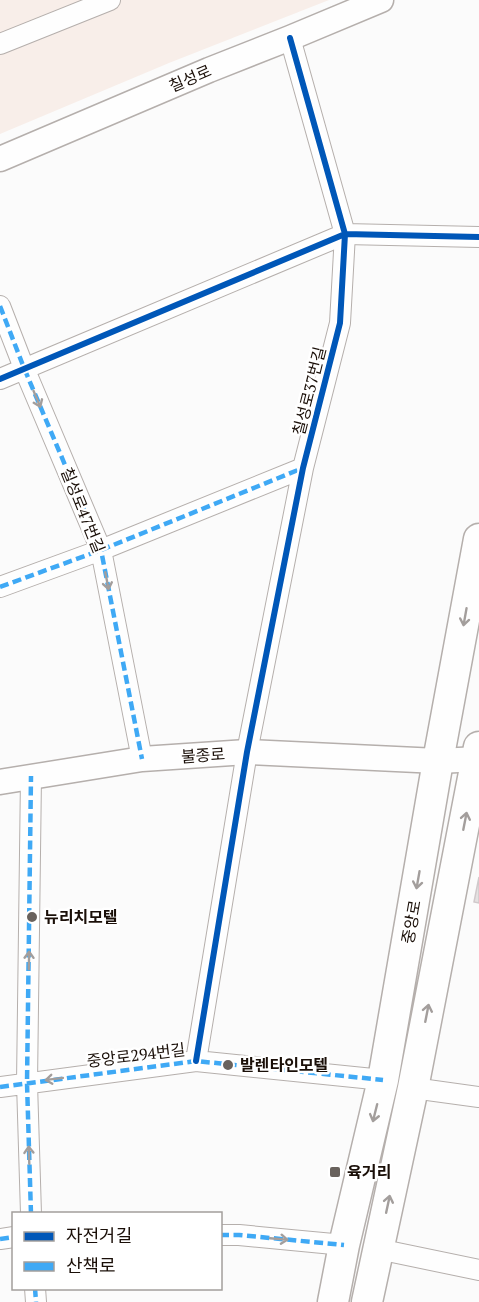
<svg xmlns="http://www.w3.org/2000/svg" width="479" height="1302" font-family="'PT Serif','Noto Sans KR',serif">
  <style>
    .built { fill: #f8eee9 }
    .building { fill: #e5e1e1; stroke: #d0c9cb; stroke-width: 1.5 }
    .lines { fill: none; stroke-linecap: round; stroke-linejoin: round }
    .minor-casing { stroke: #b5afac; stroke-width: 22 }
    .tertiary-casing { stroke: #b5afac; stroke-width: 27 }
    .primary-casing { stroke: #b5afac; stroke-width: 33 }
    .minor { stroke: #fefefe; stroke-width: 20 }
    .tertiary { stroke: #fefefe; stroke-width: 24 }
    .primary { stroke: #fefefe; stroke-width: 30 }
    .quiet { stroke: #3fa9f5; stroke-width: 4.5; stroke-dasharray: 9 4.5; stroke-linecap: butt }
    .cycleway-casing { stroke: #fff; stroke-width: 10 }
    .cycleway { stroke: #0057b8; stroke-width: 6 }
    .oneway { stroke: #a39e9c }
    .poi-dot { fill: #69625d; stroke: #fff; stroke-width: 2 }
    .labels { text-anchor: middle; stroke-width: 5; stroke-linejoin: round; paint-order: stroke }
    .street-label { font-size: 16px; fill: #1a0f08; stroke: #fff }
    .poi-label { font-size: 16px; font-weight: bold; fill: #1a0f08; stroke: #fff; text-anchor: start }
  </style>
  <rect width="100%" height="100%" fill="#fbfbfb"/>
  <path class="built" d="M0,0H329L169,63L0,134Z"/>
  <path class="building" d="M479,877V903L474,902Z"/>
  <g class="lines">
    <defs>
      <path id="minor" d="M0,44L110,0
        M0,306L24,368L101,550L142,759
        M0,379L345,234L479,237
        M0,587L101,550L303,468
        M196,1061L247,752L303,468L340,323L345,234L290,38
        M0,1087L196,1061L383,1080
        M413,1088L479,1097
        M31,1214L27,1083L31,776
        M220,1235H239L344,1245
        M0,1239L14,1237
        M378,1249L479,1270
        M35,1288L36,1302"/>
      <path id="tertiary" d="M0,159L209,70L290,38L381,0
        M0,782L142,759L247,752L438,761L479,759"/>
      <path id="primary" d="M333,1302L344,1245L383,1080L438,761L479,539
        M367,1302L413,1088L479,747"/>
    </defs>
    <use href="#minor" class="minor-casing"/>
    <use href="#tertiary" class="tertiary-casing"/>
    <use href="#primary" class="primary-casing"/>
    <use href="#minor" class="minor"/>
    <use href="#tertiary" class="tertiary"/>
    <use href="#primary" class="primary"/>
    <path class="quiet" d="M0,306L24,368L101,550L142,759
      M0,587L101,550L303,468
      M0,1087L196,1061L383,1080
      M31,1214L27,1083L31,776
      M220,1235H239L344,1245
      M0,1239L14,1237
      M35,1288L36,1302"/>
    <defs>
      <path id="cycleway" d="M0,379L345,234L479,237
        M196,1061L247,752L303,468L340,323L345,234L290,38"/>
    </defs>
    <use href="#cycleway" class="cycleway-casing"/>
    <use href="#cycleway" class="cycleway"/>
  </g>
  <defs><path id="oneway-shaft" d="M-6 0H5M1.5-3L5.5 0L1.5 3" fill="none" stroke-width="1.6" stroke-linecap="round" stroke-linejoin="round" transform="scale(1.5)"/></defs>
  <g class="oneway">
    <use href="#oneway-shaft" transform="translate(37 399) rotate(67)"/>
    <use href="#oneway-shaft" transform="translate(107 581) rotate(79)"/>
    <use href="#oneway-shaft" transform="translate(465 617) rotate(100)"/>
    <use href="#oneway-shaft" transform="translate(465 821) rotate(-79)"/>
    <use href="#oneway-shaft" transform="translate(418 880) rotate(100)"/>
    <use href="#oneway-shaft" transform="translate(29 960) rotate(-89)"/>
    <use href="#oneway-shaft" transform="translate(427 1013) rotate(-79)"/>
    <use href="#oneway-shaft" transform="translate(54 1079) rotate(173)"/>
    <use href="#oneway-shaft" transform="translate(375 1113) rotate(104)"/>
    <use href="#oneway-shaft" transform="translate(29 1155) rotate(-92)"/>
    <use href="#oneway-shaft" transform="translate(388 1204) rotate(-78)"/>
    <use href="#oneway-shaft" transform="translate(279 1239) rotate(5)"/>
  </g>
  <g class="poi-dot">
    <circle cx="32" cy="917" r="6"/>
    <circle cx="228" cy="1065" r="6"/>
    <rect x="329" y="1166" width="12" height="12" rx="3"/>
  </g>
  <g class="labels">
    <g class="street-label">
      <text transform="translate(190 78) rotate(-23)" y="6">칠성로</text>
      <text transform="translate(309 391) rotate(-76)" y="6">칠성로37번길</text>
      <text transform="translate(83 510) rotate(68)" y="6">칠성로47번길</text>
      <text transform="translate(203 755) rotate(-4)" y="6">불종로</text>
      <text transform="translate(411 922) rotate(-80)" y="6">중앙로</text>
      <text transform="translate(136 1055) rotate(-7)" y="6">중앙로294번길</text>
    </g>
    <g class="poi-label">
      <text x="44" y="923">뉴리치모텔</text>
      <text x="240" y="1071">발렌타인모텔</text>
      <text x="347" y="1178">육거리</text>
    </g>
  </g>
  <rect x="12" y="1212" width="210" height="78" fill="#ffffff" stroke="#a39f9c" stroke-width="1.5"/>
  <rect x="24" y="1232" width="30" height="9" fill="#0057b8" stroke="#a39f9c" stroke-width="1.5"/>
  <text x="66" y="1242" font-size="18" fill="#1a0f08">자전거길</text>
  <rect x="24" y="1262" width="30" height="9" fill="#3fa9f5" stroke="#a39f9c" stroke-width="1.5"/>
  <text x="66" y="1272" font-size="18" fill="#1a0f08">산책로</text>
</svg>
